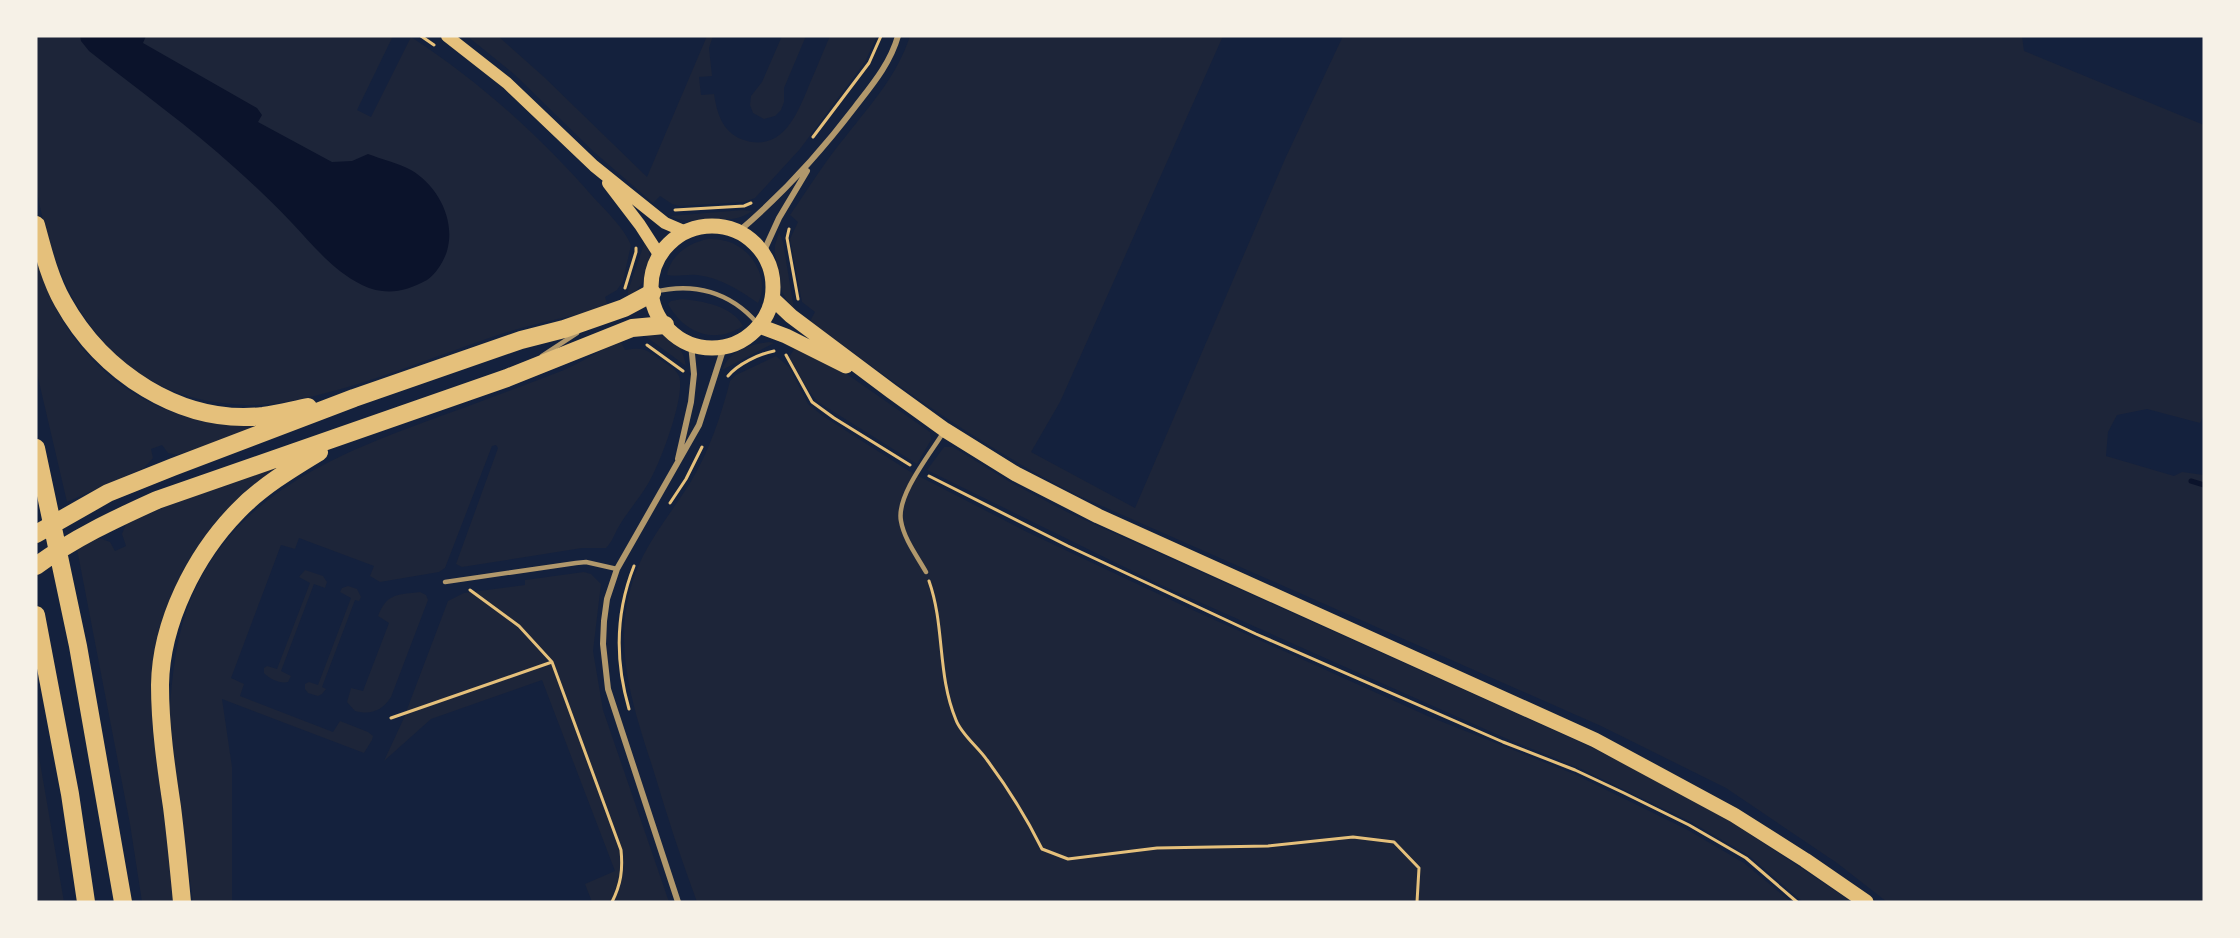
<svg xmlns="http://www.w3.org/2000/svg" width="2240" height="938" font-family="'Source Serif 4',serif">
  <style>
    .green { fill: #1d2539 }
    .water { fill: #0b132b }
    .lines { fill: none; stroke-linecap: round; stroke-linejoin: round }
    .stream { stroke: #0b132b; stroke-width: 5 }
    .path { stroke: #e5c07b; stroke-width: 3 }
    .service { stroke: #b1986c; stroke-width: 4.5 }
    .minor { stroke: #b1986c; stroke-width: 6 }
    .secondary { stroke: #e5c07b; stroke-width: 12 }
    .primary { stroke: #e5c07b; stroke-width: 15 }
    .motorway { stroke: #e5c07b; stroke-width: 18 }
  </style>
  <rect width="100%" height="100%" fill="#14213d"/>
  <path class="green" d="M36,36H393L357,110L371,117L411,37C479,81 541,137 594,198C607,212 624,228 631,245L623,281L617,290L605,297L608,307C571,317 534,323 498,335C423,360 350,393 272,404C256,406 239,405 222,403C108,390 53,290 36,186C34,170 36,152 36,136C36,103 36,69 36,36Z
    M467,36H498L544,77L647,177L707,36H713L709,48L712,76L699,77L701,95L714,94C717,113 722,131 741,139C783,155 798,112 810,83C817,67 823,52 830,36H877L865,62L800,149L755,198L744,202L679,206L672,204L660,196L653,203L594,152L514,74Z
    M782,36H806L784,88V102L781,110L775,116L764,119L753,113L750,105L751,96L762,82Z
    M910,36H1223L1060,402L1031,452L1135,508L1285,159L1343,36H2022L2024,51L2204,125V415L2200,423L2147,409L2117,415L2108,432L2106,456L2174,476L2182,472L2204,475V902H1887L1837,863L1726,788L1601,726L1077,495C982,447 896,385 810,321L815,312L802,302L790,239L798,222L790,215C808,189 825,161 846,136C871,104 897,76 910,36Z
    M743,210L752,211C738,221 728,219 712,219C694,219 687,224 670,216Z
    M779,232L783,242L794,309L787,301L782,292L775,254V245Z
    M708,239C717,239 728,240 736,245C756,255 769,283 758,303C739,290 721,278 697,275C687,274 677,277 667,275C671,254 689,243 708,239Z
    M645,241C657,263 646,284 628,298V291Z
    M36,256C62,359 150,430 258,425V428L177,455L168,453L162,445L151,449L153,458L144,468L67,502L36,369Z
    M682,299C702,301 733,306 743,326C714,345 684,333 668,304L671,301Z
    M641,333C665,333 682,340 686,366Z
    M616,342H621L625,350C645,347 645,349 662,361C668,365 676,369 679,376C686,395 660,464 649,482C640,498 627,512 618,528C614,535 612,542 606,548H582L462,567L456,564L498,448L496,445L492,446L445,568L439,572L380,582L370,576L374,566L299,538L295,549L281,545L231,678L244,684L240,696L333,732L340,721L368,732L373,736L372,740L364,753L222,699L232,767V902H193L169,724C171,687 174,648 186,612C230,487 353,448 466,407C498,395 531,383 564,370C582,362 599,351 616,342Z
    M769,342L774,343L722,370C730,350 749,345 769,342Z
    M795,348L844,372L930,432L931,440L917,464L818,402L808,390L789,357Z
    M776,356L789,367L808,404L823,416L909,471L1027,532L1186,607L1430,717L1574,774L1686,829L1744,863L1791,902H697C681,859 667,816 654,772C633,706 609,641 636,572C648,540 672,512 690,483C709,452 721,416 730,381L736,375Z
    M944,447H953L1010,482L1067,512L1591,747L1650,777L1730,821L1852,902H1803L1748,855L1691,822L1577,767L1505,738L1161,585L927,470Z
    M282,464L231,506L217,520L195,551L176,586L152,683V725L175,902H142L130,824L77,549L99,538L110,542L115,551L126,546L122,534L126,524L167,506Z
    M305,570L323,576L327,582L325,588L314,584L281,671L291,676L288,682C281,684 269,679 264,673V668L267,666L277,669L310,583L299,577Z
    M584,572L591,574L601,584L593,651L603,710L669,902H592L585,884L615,871L542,680L431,719L384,761L403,720L448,601L464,593L525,585V580Z
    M348,586L357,589L361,597L359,601L355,600L322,687L326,689L322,694L318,696L308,693L305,689V684L309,682L318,685L351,598L340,592L342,588Z
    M420,592L426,595L428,600L391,697C382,711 371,715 355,711L347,702L351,688L363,691L389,623L378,616C387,593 397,595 420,592Z
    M36,739L64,902H36Z"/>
  <path class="water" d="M80,36H146L143,43L257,108L262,115L258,122L332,162L352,161L368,154C381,159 398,163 411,170C438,186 456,220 447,251C444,261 436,274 427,280C405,292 385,296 362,285C332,270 313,245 291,222C273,203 254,185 235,168C189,126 138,90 89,51L81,41Z"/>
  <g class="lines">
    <path class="stream" d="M2191,481L2204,485"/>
    <path class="path" d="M421,36L434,45
      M813,137L869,63L881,36
      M675,210L744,206L751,203
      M789,229L787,238L798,299
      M625,288L636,252V248
      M647,345L683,371
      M786,355L812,402L834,418L910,465
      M728,376C738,364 759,354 774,351
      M929,476L1068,546L1256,634L1503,742L1575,770L1624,793L1689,825L1746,858L1797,902
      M670,503L686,479L702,447
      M929,581C945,626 937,675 956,720C961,734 978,747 987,760C1008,788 1026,817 1042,849L1068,859L1157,848L1268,846L1353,837L1394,842L1419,868L1417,902
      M470,590L519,626L552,662L621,850C623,870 621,884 612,902
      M629,709C615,661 615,614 634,566
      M391,718L552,662"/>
    <path class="service" d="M654,292C694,282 730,292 757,323
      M542,356L577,333
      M926,572C917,556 904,539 901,521C896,496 930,454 943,433
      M445,582L576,563L586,562L617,569"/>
    <path class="minor" d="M738,232C783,194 820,153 855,107C872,85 890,64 898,36
      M763,253L779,218L807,171
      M678,459L691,402L694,374L691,344
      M678,902L608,689L603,644L604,621L607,599L617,569L699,425L724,347"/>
    <path class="secondary" d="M447,36L507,83L594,166L625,191L665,223L686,232
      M608,183L640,225L660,256"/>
    <path class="primary" d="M651 287a61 61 0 1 1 122 0a61 61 0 1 1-122 0Z
      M772,298L791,316L891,391L945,430L1016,474L1098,516L1595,740L1734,815L1805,860L1866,902
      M759,326L786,336L846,366"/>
    <path class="motorway" d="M36,225C43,251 50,279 63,302C102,372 180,425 263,416C278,414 293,410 308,407
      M36,448L78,646L123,902
      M36,534L108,493L173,467L354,398L521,340L564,329L624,308L652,293
      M36,566C74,538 115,519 157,500L507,378L632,328L665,325
      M36,615L70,794L86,902
      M182,902C179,870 176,839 172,807C166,767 160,726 160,685C161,622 195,555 238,511C261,487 291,469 319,452"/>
  </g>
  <rect width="2240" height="938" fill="none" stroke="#f6f1e7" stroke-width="75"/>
</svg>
